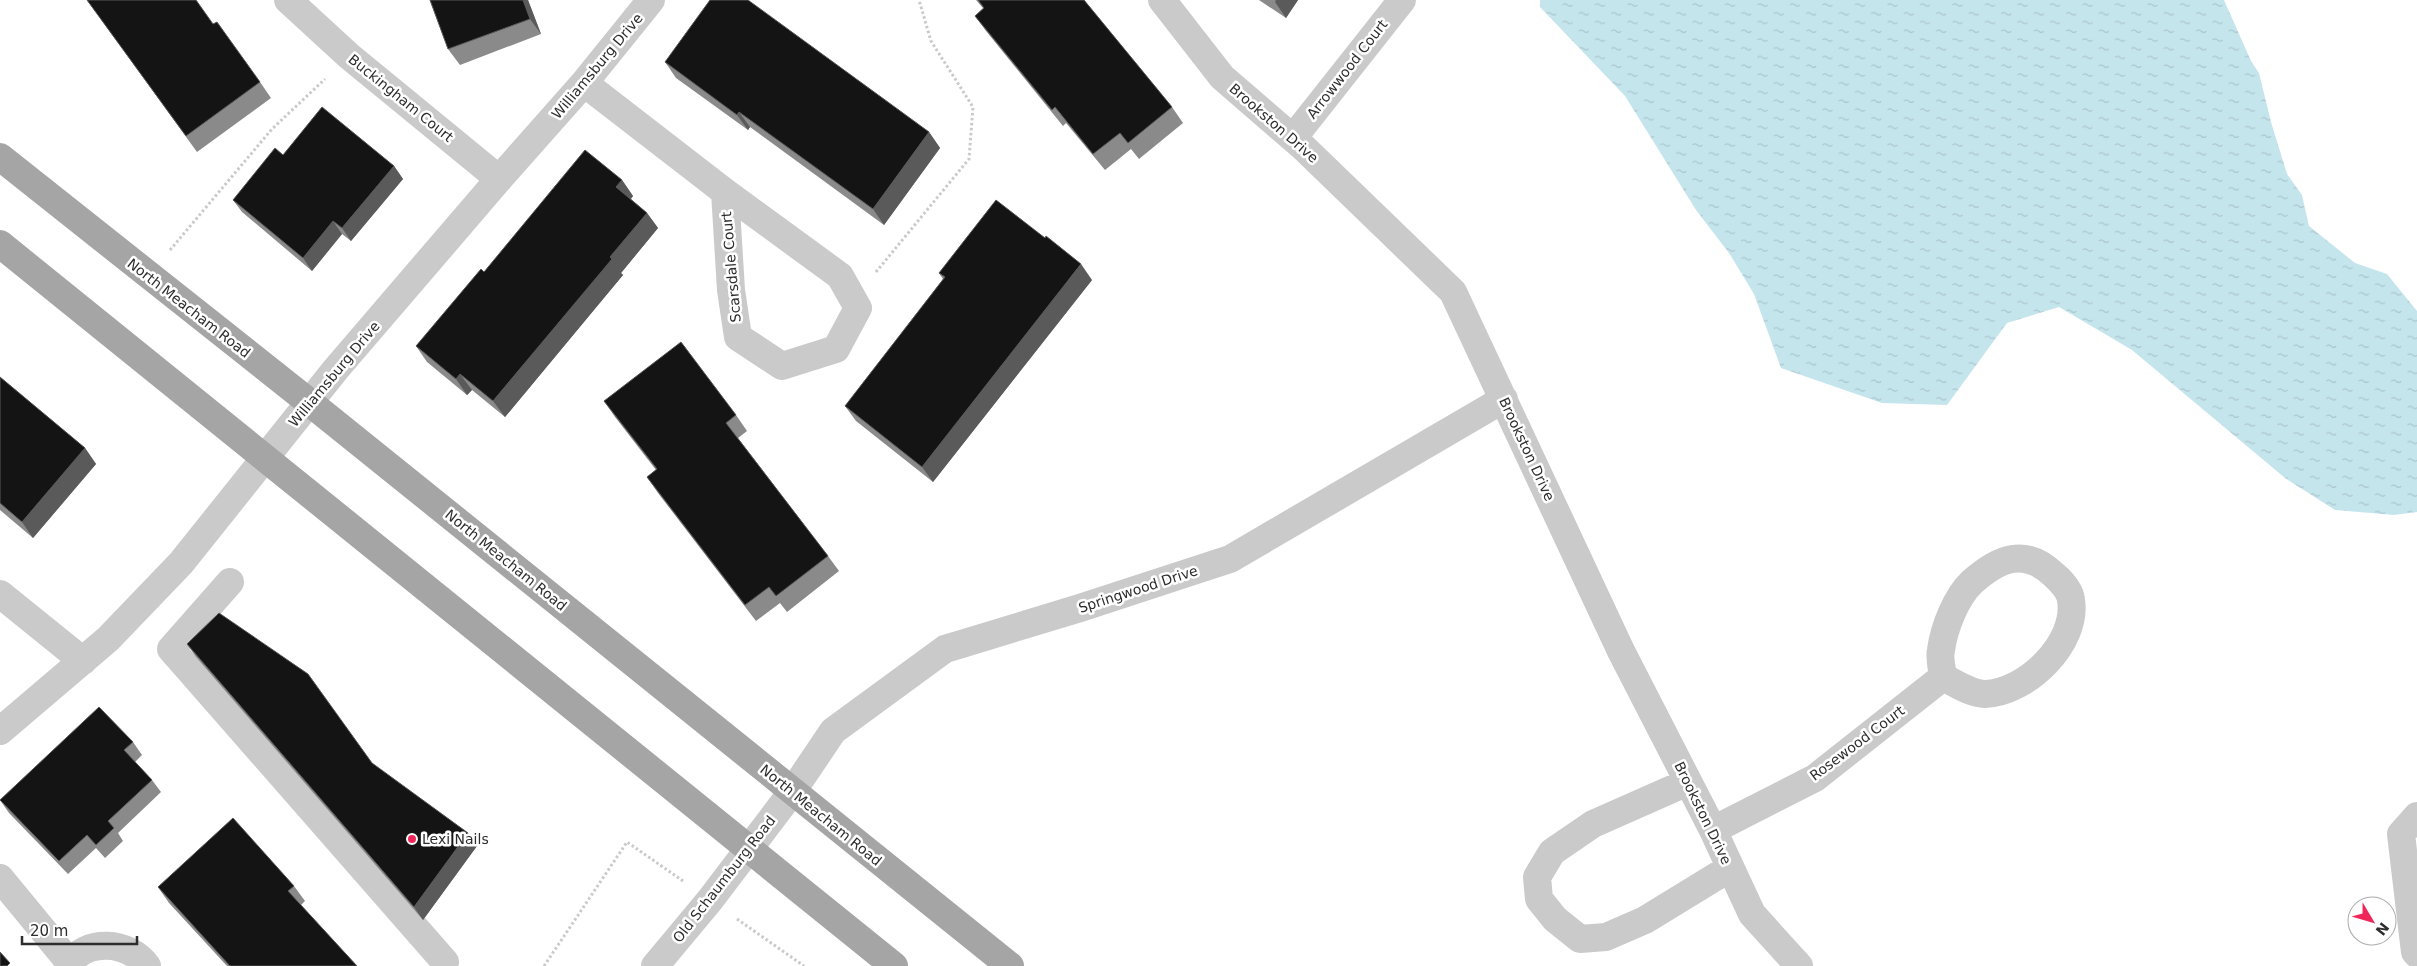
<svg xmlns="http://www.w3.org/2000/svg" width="2417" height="966" font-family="'DejaVu Sans',sans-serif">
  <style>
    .water { fill: url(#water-ripples) }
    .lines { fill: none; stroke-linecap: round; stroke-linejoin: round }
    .path { stroke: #cacaca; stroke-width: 3; stroke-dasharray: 2.5 2.5; stroke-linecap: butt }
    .minor { stroke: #cacaca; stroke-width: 28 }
    .major { stroke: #a5a5a5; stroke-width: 28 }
    .wall { fill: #8a8a8a }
    .shaded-wall { fill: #5a5a5a }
    .building { fill: #141414; stroke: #5a5a5a }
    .poi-dot { fill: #ee2659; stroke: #fff; stroke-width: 2 }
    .labels { text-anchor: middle; stroke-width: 5; stroke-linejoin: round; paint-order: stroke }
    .street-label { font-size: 14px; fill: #2d2d2d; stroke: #fff }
    .poi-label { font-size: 14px; fill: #2d2d2d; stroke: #fff; text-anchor: start }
  </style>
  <defs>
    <pattern id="water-ripples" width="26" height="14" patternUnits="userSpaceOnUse" patternTransform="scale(1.25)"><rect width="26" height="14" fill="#c5e5ed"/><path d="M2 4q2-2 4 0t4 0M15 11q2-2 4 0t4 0" fill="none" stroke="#aac5cc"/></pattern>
  </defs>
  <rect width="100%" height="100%" fill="#fff"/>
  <path class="water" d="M1540,0H2224L2251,61L2259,73L2271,122L2287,174L2302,195L2309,226L2355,263L2387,274L2417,311V512L2394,515L2335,510L2285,478L2132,350L2059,307L2007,323L1947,405L1882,403L1781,368L1754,294L1729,253L1696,210L1625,96L1540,7Z"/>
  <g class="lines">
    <path class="path" d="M170,250L272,129L325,79
      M876,272L969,159L973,107L931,41L919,0
      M737,919L804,966
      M544,966L627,842L683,881"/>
    <path class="minor" d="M288,0L349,56L499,179
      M1162,0L1222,77L1303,147L1453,292L1621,651L1713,830L1752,914L1799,966
      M584,83L725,192L731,290L738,337L782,366L836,349L858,308L840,276L725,192
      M1293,138L1402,0
      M230,582L171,649L445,962
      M0,594L83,661
      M0,731L108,639L181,563L336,369L499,179L584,83L651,0
      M1688,782L1593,824L1552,852L1537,877L1539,899L1555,919L1580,939L1606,937L1645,920L1730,868
      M2417,816L2401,834L2415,952L2417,954
      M1713,830L1815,778L1943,677C1942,668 1939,658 1941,650C1944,628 1956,597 1972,582C1999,558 2025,547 2054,575C2061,581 2070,591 2071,600C2078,643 2026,693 1985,694C1971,694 1955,683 1943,677
      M0,878L70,963
      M68,966C85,937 129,941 147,966
      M655,966L710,900L792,792L833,731L945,649L1080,608L1230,559L1504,399"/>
    <path class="major" d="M0,157L309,402L1010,966
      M0,244L894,966"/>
  </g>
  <path class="wall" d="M87,0L213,24L260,82L271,98L197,152Z
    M430,0H528L541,34L460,65L448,49Z
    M976,0H1084L1172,107L1183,123L1139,159L1131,149L1105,170L1066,123L1063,126L986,31L975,16L983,8Z
    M1259,0H1298L1286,18Z
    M665,62L929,132L940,148L884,225L750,127L748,130L676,78Z
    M283,155L394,166L403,179L351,241L342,234L312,271L242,212L233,200Z
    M622,180L633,196L631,199L647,213L658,228L621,273L623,275L505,417L472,390L467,395L427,362L416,346L484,272Z
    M939,273L1092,280L933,482L856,421L845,406L943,279Z
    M0,377L85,448L96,464L33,538L0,510Z
    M604,401L736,415L747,431L738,438L828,556L839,571L787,612L780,603L756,621L658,493L647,477L656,470L615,417Z
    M187,644L372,763L477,846L423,920L196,657Z
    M133,742L142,755L135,762L152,780L161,792L118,833L123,841L105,858L96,848L68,874L9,813L0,800Z
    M294,886L305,901L301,905L357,966H227L169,903L158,887Z"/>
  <path class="shaded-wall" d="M523,0H528L541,34L530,19Z
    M1276,0H1298L1286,18L1275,2Z
    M739,112L750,127L748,130L737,115Z
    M929,132L940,148L884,225L873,209Z
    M394,166L403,179L351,241L342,228Z
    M622,180L633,196L627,203L616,187Z
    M647,213L658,228L621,273L623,275L505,417L493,401L610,257Z
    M333,221L342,234L312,271L303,258Z
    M1081,264L1092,280L933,482L922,467Z
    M460,374L472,390L467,395L456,379Z
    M85,448L96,464L33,538L22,522Z
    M468,833L477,846L423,920L414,907Z"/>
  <path class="building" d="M87,0H196L213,24L217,22L260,82L186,136Z
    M430,0H523L530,19L448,49Z
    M710,0H748L929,132L873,209L739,112L737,115L665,62Z
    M978,0H1084L1172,107L1128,143L1120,133L1093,154L1055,107L1052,110L975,16L984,8Z
    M322,107L394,166L342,228L333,221L303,258L233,200L275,148L283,155Z
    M585,150L622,180L616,187L647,213L610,257L612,259L493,401L460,374L456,379L416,346L481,269L484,272Z
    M996,200L1045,238L1046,236L1081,264L922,467L845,406L945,277L939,273Z
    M681,342L736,415L726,423L828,556L776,596L769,587L745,605L647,477L657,469L604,401Z
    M0,377L85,448L22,522L0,503Z
    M219,613L308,674L372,763L468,833L414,907L187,644Z
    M99,707L133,742L124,750L152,780L108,821L114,828L96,845L87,835L59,861L0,800Z
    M233,818L294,886L288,891L357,966H230L158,887Z
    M0,952L10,963L7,966H0Z"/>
  <circle class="poi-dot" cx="412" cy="839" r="5"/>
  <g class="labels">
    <g class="street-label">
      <text transform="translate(597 66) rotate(-50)" y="5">Williamsburg Drive</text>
      <text transform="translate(1347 69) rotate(-52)" y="5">Arrowwood Court</text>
      <text transform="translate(401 98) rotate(39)" y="5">Buckingham Court</text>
      <text transform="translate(1274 123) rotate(41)" y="5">Brookston Drive</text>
      <text transform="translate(731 267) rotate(-95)" y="5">Scarsdale Court</text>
      <text transform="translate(189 308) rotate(38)" y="5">North Meacham Road</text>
      <text transform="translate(334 374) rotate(-50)" y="5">Williamsburg Drive</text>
      <text transform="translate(1527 449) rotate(65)" y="5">Brookston Drive</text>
      <text transform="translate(506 560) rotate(39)" y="5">North Meacham Road</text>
      <text transform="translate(1138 589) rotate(-18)" y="5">Springwood Drive</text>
      <text transform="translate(1857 743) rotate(-37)" y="5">Rosewood Court</text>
      <text transform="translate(1703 813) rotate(64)" y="5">Brookston Drive</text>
      <text transform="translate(821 815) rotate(39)" y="5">North Meacham Road</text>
      <text transform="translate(724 879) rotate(-52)" y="5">Old Schaumburg Road</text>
    </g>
    <g class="poi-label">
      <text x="422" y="844">Lexi Nails</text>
    </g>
  </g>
  <g transform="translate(2372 921) rotate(128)"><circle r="24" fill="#ffffff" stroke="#ababab"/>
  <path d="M0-4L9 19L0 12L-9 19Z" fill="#ee2659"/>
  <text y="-8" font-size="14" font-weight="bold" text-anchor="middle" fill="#2d2d2d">N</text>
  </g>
  <path d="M22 936v8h115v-8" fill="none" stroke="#2d2d2d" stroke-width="2.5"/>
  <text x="30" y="936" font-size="15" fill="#2d2d2d" stroke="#ffffff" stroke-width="4" paint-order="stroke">20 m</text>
</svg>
